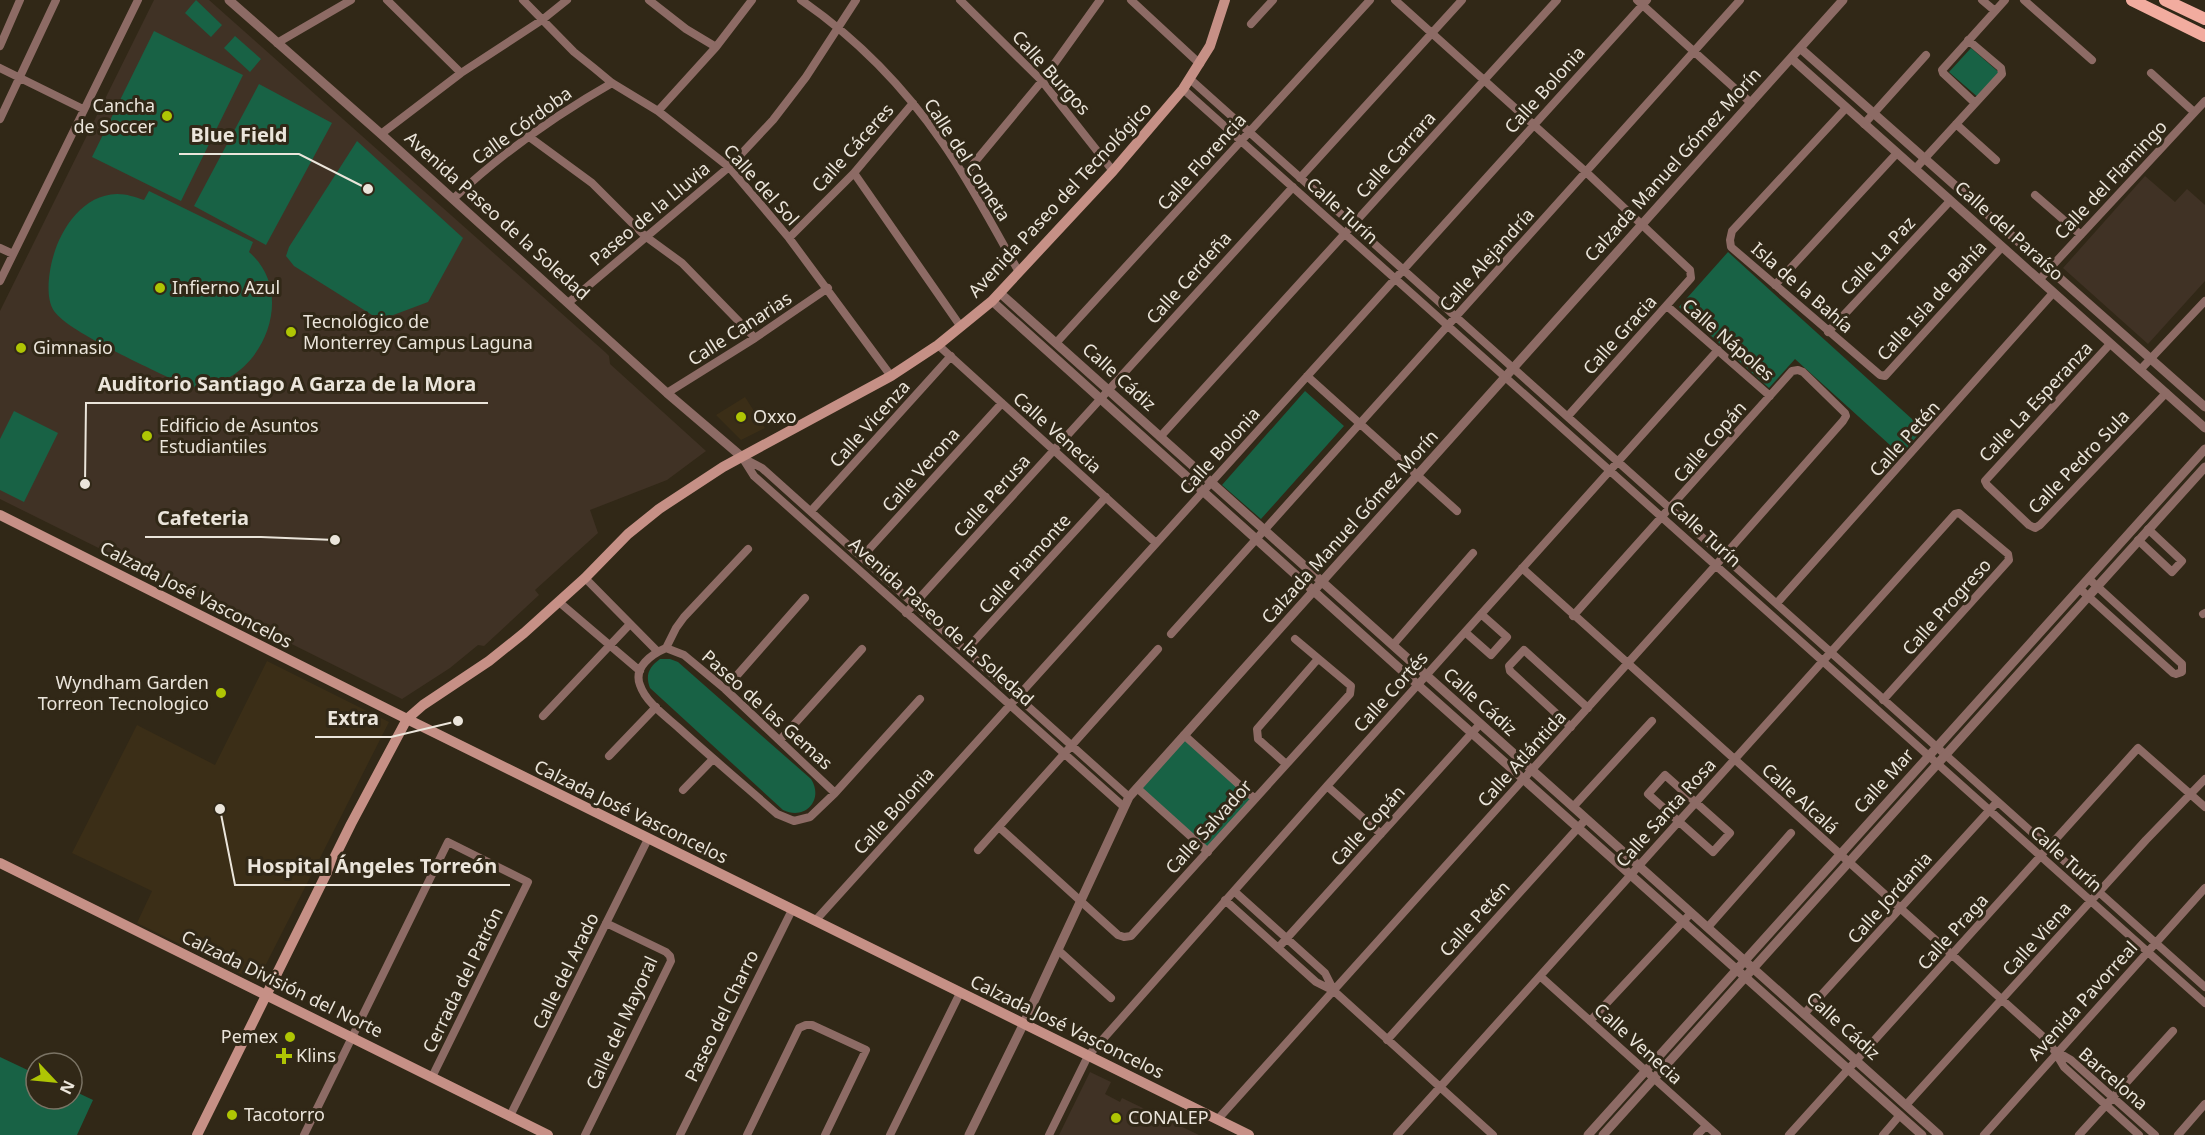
<svg xmlns="http://www.w3.org/2000/svg" width="2205" height="1135" font-family="'Noto Sans',sans-serif">
  <style>
    .built { fill: #3b2e17 }
    .education { fill: #403225 }
    .green { fill: #186245 }
    .lines { fill: none; stroke-linecap: round; stroke-linejoin: round }
    .minor { stroke: #8d6b65; stroke-width: 8 }
    .tertiary { stroke: #8d6b65; stroke-width: 9 }
    .secondary { stroke: #c69086; stroke-width: 10 }
    .primary { stroke: #f2ac9f; stroke-width: 12 }
    .poi-dot { fill: #afc504; stroke: #312817; stroke-width: 2 }
    .labels { text-anchor: middle; stroke-width: 6; stroke-linejoin: round; paint-order: stroke }
    .street-label { font-size: 18px; fill: #ebe5db; stroke: #312817 }
    .poi-label { font-size: 18px; fill: #ebe5db; stroke: #312817; text-anchor: start }
    .leader { fill: none; stroke: #ebe5db; stroke-width: 2 }
    .callout-dot { fill: #ebe5db; stroke: #312817; stroke-width: 2 }
    .callout-label { font-size: 20px; text-anchor: middle; font-weight: bold; fill: #ebe5db; stroke: #312817; stroke-width: 6; stroke-linejoin: round; paint-order: stroke }
  </style>
  <rect width="100%" height="100%" fill="#312817"/>
  <path class="built" d="M745,397L765,428L741,440L716,415Z
    M267,661L389,722L257,982L137,923L152,891L72,853L137,725L215,765Z"/>
  <path class="education" d="M154,0H209L605,352L609,356L610,364L706,451L667,480L590,510L598,533L535,590L539,595L484,646L478,645L450,668L402,699L0,499V311Z
    M2145,176L2175,202L2187,189L2205,205V281L2148,344L2063,268Z
    M1090,1072L1111,1082L1105,1094L1120,1102L1122,1098L1199,1135H1059Z"/>
  <path class="green" d="M196,0L222,25L211,37L185,13Z
    M154,31L243,75L181,201L92,157Z
    M235,36L261,59L250,72L224,48Z
    M1971,48L2002,75L1980,99L1949,72Z
    M259,84L332,123L266,245L194,206Z
    M357,141L463,238L428,302L380,320L294,266L286,256L289,247Z
    M149,191L253,242L249,252C303,298 254,396 186,386C159,372 69,333 54,311C47,301 48,283 50,271C55,238 78,195 117,194C127,194 135,197 144,200Z
    M1728,252L1923,429L1901,455L1795,359L1769,388L1679,307Z
    M1305,391L1344,426L1261,519L1222,485Z
    M14,411L58,433L24,502L0,490V439Z
    M660,659H670L678,662L811,779C824,799 806,821 783,810L650,688C645,675 649,667 660,659Z
    M1184,738L1252,800L1207,849L1140,788Z
    M0,1057L36,1074V1099H72V1090L93,1100L77,1135H0Z"/>
  <g class="lines">
    <path class="minor" d="M387,0L461,73
      M523,0L574,52L594,68L612,83L658,111L729,167L789,238L891,376
      M649,0L686,29L716,47
      M801,0C856,38 904,87 942,142C971,183 994,229 1019,272
      M960,0L1042,81L1113,171
      M1131,0L1200,64
      M1395,0L1586,172L1690,270L1691,278L1568,416
      M1637,0L1751,103
      M1982,0L1995,11
      M2024,0L2092,60
      M1251,24L1273,0
      M277,43L351,0
      M0,46L20,0
      M0,68L83,109
      M2151,73L2194,112
      M1190,79L2205,987
      M1183,89L2205,1003
      M1975,103L1943,73L1942,70L2005,0
      M1846,108L1732,231L1730,240L1731,247L1880,375L1885,376L2002,247
      M658,111L716,47L752,0
      M0,119L56,0
      M1864,124L1926,55
      M1956,124L1996,160
      M381,134L461,73L542,20L567,0
      M528,136L592,183L645,236L682,263L755,338
      M1915,169L2002,74L2001,68L1968,40
      M854,173L961,327
      M964,175L1042,81L1100,0
      M1300,178L1462,0
      M2035,195L2081,235
      M453,199C502,153 554,116 612,83
      M789,238L854,173L913,103
      M0,248L13,254
      M2039,280L2205,101
      M0,281L138,0
      M1775,285L1897,153
      M568,303L729,167L773,120L806,77L856,0
      M1667,306L1770,396
      M1828,332L1950,201
      M1056,343L1370,0
      M2110,344L1985,481L1987,485L2029,525L2035,528L2040,525L2166,393
      M938,345L1156,543
      M2140,370L2205,301
      M1307,376L1457,511
      M667,393L755,338L828,288
      M1160,437L1557,0
      M742,457L754,476L1124,807
      M743,458L762,468L1129,797
      M811,511L951,356
      M2138,540L2172,572L2182,561L2148,529
      M862,557L1002,403
      M1522,568L2049,1042L2064,1067L2139,1135
      M585,578L658,652
      M2080,589L2173,673L2176,674L2182,672V664L2089,579
      M559,602L640,671
      M1777,603L2053,293
      M906,613L1293,187
      M2203,614L2205,613
      M1465,632L1491,655L1507,637L1481,614
      M1171,634L1740,0
      M1393,645L1473,553
      M666,648L676,628L684,617L748,549
      M966,650L1106,497
      M725,689L805,598
      M543,716L630,624
      M1571,727L1510,671L1509,666L1524,650L1588,708
      M1184,735L1255,799
      M780,740L862,649
      M609,756L656,707
      M1286,764L1258,739L1257,729L1317,660
      M1665,775L1730,833L1713,852L1648,794Z
      M1327,786L1381,834
      M1137,788L1208,852
      M683,790L713,759
      M835,793L725,689L684,655L666,648C652,654 633,667 640,685C646,703 667,717 680,729C712,758 745,786 777,814L794,821L810,817L835,793L920,699
      M1573,807L1652,721
      M999,827L1118,935L1124,937L1131,936L1350,694L1351,686L1295,639
      M978,850L1158,649
      M1234,891L1325,973L1334,991
      M1225,900L1316,982L1334,991L1493,1135
      M815,921L1647,0
      M1708,927L1791,833
      M1278,948L1480,724
      M1058,950L1111,998
      M1540,976L1717,1135
      M1804,1014L1997,802
      M1590,1021L1691,913
      M1387,1040L1586,819
      M2059,1053L2071,1060L2155,1135
      M1906,1105L2146,840L2205,779
      M510,1116L648,839
      M1218,1119L1716,565L1843,421L1846,416L1845,413L1803,372L1798,370L1792,371L1573,616
      M304,1135L448,842L528,882L432,1077
      M585,1135L671,961L670,956L666,952L606,923
      M680,1135L792,910
      M747,1135L799,1028L806,1025H812L866,1050L825,1135
      M890,1135L960,993
      M1049,1135L1088,1056L1327,786L1718,350
      M1397,1135L1955,514L1959,513L2008,554L2009,560L1883,700
      M1697,1135L1706,1126
      M1789,1135L2138,748L2205,807
      M1883,1135L1900,1115
      M1984,1135L2205,888
      M2079,1135L2173,1031
      M2178,1135L2205,1104"/>
    <path class="tertiary" d="M229,0L381,134L667,393L742,457
      M1800,48L2205,407
      M1791,58L2205,428
      M1000,293L1939,1135
      M992,301L1418,685L1922,1135
      M969,1135L1023,1025L1129,797L1843,0
      M1588,1135L2205,449
      M1603,1135L2205,467"/>
    <path class="secondary" d="M0,515L407,719L1249,1135
      M0,863L548,1135
      M197,1135L351,824L407,719L423,705L489,661L524,633L585,578L628,534L659,509L723,467L891,376L938,345L992,301L1113,171L1183,89L1210,46L1225,0"/>
    <path class="primary" d="M2132,0L2205,36
      M2165,0L2205,19"/>
  </g>
  <g class="poi-dot">
    <circle cx="167" cy="116" r="6"/>
    <circle cx="160" cy="288" r="6"/>
    <circle cx="291" cy="332" r="6"/>
    <circle cx="21" cy="348" r="6"/>
    <circle cx="741" cy="417" r="6"/>
    <circle cx="147" cy="436" r="6"/>
    <circle cx="221" cy="693" r="6"/>
    <circle cx="290" cy="1037" r="6"/>
    <path d="M281 1047h6v6h6v6h-6v6h-6v-6h-6v-6h6z"/>
    <circle cx="232" cy="1115" r="6"/>
    <circle cx="1116" cy="1118" r="6"/>
  </g>
  <g class="labels">
    <g class="street-label">
      <text transform="translate(1051 73) rotate(48)" y="6">Calle Burgos</text>
      <text transform="translate(1545 90) rotate(-48)" y="6">Calle Bolonia</text>
      <text transform="translate(522 126) rotate(-36)" y="6">Calle Córdoba</text>
      <text transform="translate(853 148) rotate(-48)" y="6">Calle Cáceres</text>
      <text transform="translate(1396 155) rotate(-48)" y="6">Calle Carrara</text>
      <text transform="translate(967 160) rotate(57)" y="6">Calle del Cometa</text>
      <text transform="translate(1202 162) rotate(-48)" y="6">Calle Florencia</text>
      <text transform="translate(1673 165) rotate(-48)" y="6">Calzada Manuel Gómez Morín</text>
      <text transform="translate(2111 180) rotate(-47)" y="6">Calle del Flamingo</text>
      <text transform="translate(761 185) rotate(48)" y="6">Calle del Sol</text>
      <text transform="translate(1060 200) rotate(-47)" y="6">Avenida Paseo del Tecnológico</text>
      <text transform="translate(1342 211) rotate(42)" y="6">Calle Turín</text>
      <text transform="translate(650 214) rotate(-40)" y="6">Paseo de la Lluvia</text>
      <text transform="translate(497 216) rotate(42)" y="6">Avenida Paseo de la Soledad</text>
      <text transform="translate(2009 231) rotate(42)" y="6">Calle del Paraíso</text>
      <text transform="translate(1878 256) rotate(-47)" y="6">Calle La Paz</text>
      <text transform="translate(1487 260) rotate(-48)" y="6">Calle Alejandría</text>
      <text transform="translate(1189 278) rotate(-48)" y="6">Calle Cerdeña</text>
      <text transform="translate(1802 288) rotate(41)" y="6">Isla de la Bahía</text>
      <text transform="translate(1932 301) rotate(-48)" y="6">Calle Isla de Bahía</text>
      <text transform="translate(740 329) rotate(-33)" y="6">Calle Canarias</text>
      <text transform="translate(1620 335) rotate(-48)" y="6">Calle Gracia</text>
      <text transform="translate(1728 340) rotate(41)" y="6">Calle Nápoles</text>
      <text transform="translate(1119 377) rotate(42)" y="6">Calle Cádiz</text>
      <text transform="translate(2036 402) rotate(-47)" y="6">Calle La Esperanza</text>
      <text transform="translate(870 424) rotate(-48)" y="6">Calle Vicenza</text>
      <text transform="translate(1057 433) rotate(42)" y="6">Calle Venecia</text>
      <text transform="translate(1905 439) rotate(-48)" y="6">Calle Petén</text>
      <text transform="translate(1710 442) rotate(-49)" y="6">Calle Copán</text>
      <text transform="translate(1220 451) rotate(-48)" y="6">Calle Bolonia</text>
      <text transform="translate(2079 462) rotate(-46)" y="6">Calle Pedro Sula</text>
      <text transform="translate(921 470) rotate(-48)" y="6">Calle Verona</text>
      <text transform="translate(992 496) rotate(-48)" y="6">Calle Perusa</text>
      <text transform="translate(1350 527) rotate(-48)" y="6">Calzada Manuel Gómez Morín</text>
      <text transform="translate(1705 534) rotate(42)" y="6">Calle Turín</text>
      <text transform="translate(1025 564) rotate(-48)" y="6">Calle Piamonte</text>
      <text transform="translate(196 595) rotate(27)" y="6">Calzada José Vasconcelos</text>
      <text transform="translate(1947 607) rotate(-48)" y="6">Calle Progreso</text>
      <text transform="translate(941 622) rotate(42)" y="6">Avenida Paseo de la Soledad</text>
      <text transform="translate(1391 692) rotate(-48)" y="6">Calle Cortés</text>
      <text transform="translate(1480 702) rotate(42)" y="6">Calle Cádiz</text>
      <text transform="translate(767 710) rotate(42)" y="6">Paseo de las Gemas</text>
      <text transform="translate(1522 759) rotate(-48)" y="6">Calle Atlántida</text>
      <text transform="translate(1884 781) rotate(-48)" y="6">Calle Mar</text>
      <text transform="translate(1800 799) rotate(42)" y="6">Calle Alcalá</text>
      <text transform="translate(894 811) rotate(-48)" y="6">Calle Bolonia</text>
      <text transform="translate(631 812) rotate(26)" y="6">Calzada José Vasconcelos</text>
      <text transform="translate(1666 813) rotate(-48)" y="6">Calle Santa Rosa</text>
      <text transform="translate(1368 826) rotate(-48)" y="6">Calle Copán</text>
      <text transform="translate(1209 827) rotate(-48)" y="6">Calle Salvador</text>
      <text transform="translate(2066 859) rotate(42)" y="6">Calle Turín</text>
      <text transform="translate(1890 898) rotate(-48)" y="6">Calle Jordania</text>
      <text transform="translate(1475 919) rotate(-48)" y="6">Calle Petén</text>
      <text transform="translate(1953 932) rotate(-48)" y="6">Calle Praga</text>
      <text transform="translate(2037 939) rotate(-48)" y="6">Calle Viena</text>
      <text transform="translate(566 971) rotate(-64)" y="6">Calle del Arado</text>
      <text transform="translate(463 980) rotate(-64)" y="6">Cerrada del Patrón</text>
      <text transform="translate(282 984) rotate(26)" y="6">Calzada División del Norte</text>
      <text transform="translate(2083 1001) rotate(-48)" y="6">Avenida Pavorreal</text>
      <text transform="translate(722 1016) rotate(-64)" y="6">Paseo del Charro</text>
      <text transform="translate(622 1023) rotate(-65)" y="6">Calle del Mayoral</text>
      <text transform="translate(1843 1026) rotate(42)" y="6">Calle Cádiz</text>
      <text transform="translate(1067 1027) rotate(26)" y="6">Calzada José Vasconcelos</text>
      <text transform="translate(1638 1044) rotate(42)" y="6">Calle Venecia</text>
      <text transform="translate(2113 1079) rotate(41)" y="6">Barcelona</text>
    </g>
    <g class="poi-label">
      <text x="155" y="112" text-anchor="end">Cancha<tspan x="155" dy="21">de Soccer</tspan></text>
      <text x="172" y="294">Infierno Azul</text>
      <text x="303" y="328">Tecnológico de<tspan x="303" dy="21">Monterrey Campus Laguna</tspan></text>
      <text x="33" y="354">Gimnasio</text>
      <text x="753" y="423">Oxxo</text>
      <text x="159" y="432">Edificio de Asuntos<tspan x="159" dy="21">Estudiantiles</tspan></text>
      <text x="209" y="689" text-anchor="end">Wyndham Garden<tspan x="209" dy="21">Torreon Tecnologico</tspan></text>
      <text x="278" y="1043" text-anchor="end">Pemex</text>
      <text x="296" y="1062">Klins</text>
      <text x="244" y="1121">Tacotorro</text>
      <text x="1128" y="1124">CONALEP</text>
    </g>
  </g>
  <path class="leader" d="M368 189L299 154H179M85 484L86 403H488M335 540L261 537H145M458 721L391 737H315M220 809L235 885H510"/>
  <g class="callout-dot">
    <circle cx="368" cy="189" r="6"/>
    <circle cx="85" cy="484" r="6"/>
    <circle cx="335" cy="540" r="6"/>
    <circle cx="458" cy="721" r="6"/>
    <circle cx="220" cy="809" r="6"/>
  </g>
  <g class="callout-label">
    <text x="239" y="142">Blue Field</text>
    <text x="287" y="391">Auditorio Santiago A Garza de la Mora</text>
    <text x="203" y="525">Cafeteria</text>
    <text x="353" y="725">Extra</text>
    <text x="372" y="873">Hospital Ángeles Torreón</text>
  </g>
  <g transform="translate(54 1081) rotate(116)"><circle r="28" fill="#312817" stroke="#7b7465" stroke-width="1.5"/>
  <path d="M0-4.5L10 22L0 15L-10 22Z" fill="#afc504"/>
  <text y="-9" font-size="16" font-weight="bold" text-anchor="middle" fill="#ebe5db">N</text>
  </g>
</svg>
